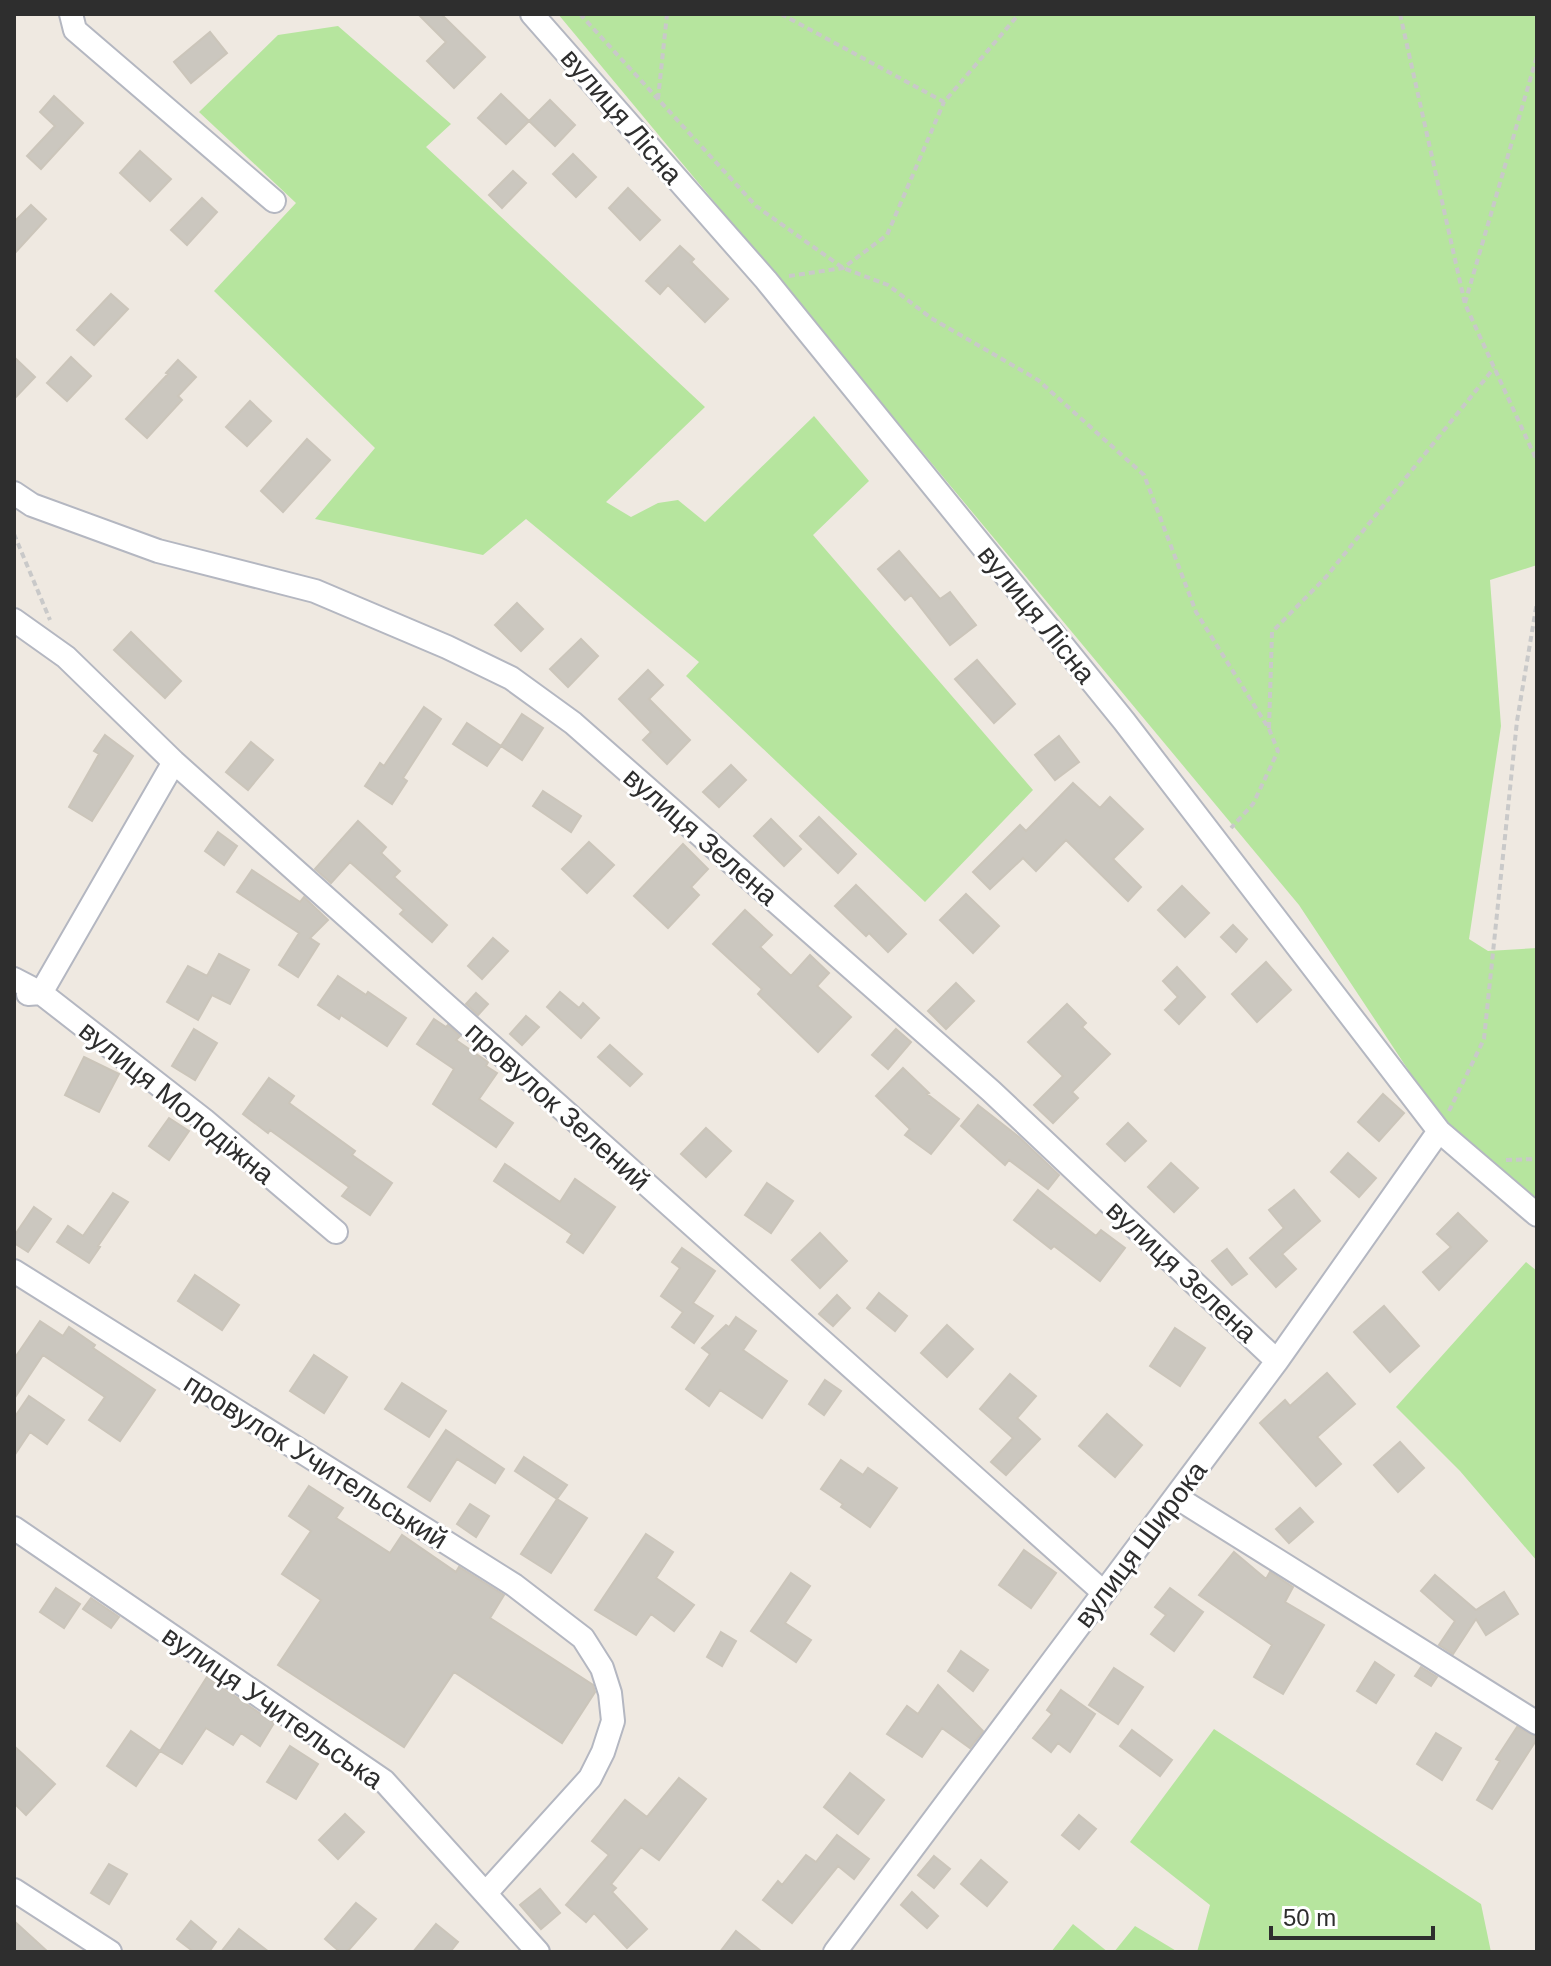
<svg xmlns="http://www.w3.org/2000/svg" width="1551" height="1966" font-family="Arial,sans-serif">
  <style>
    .green { fill: #b6e59e }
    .building { fill: #cbc7bf; stroke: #cbc5ba; stroke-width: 2 }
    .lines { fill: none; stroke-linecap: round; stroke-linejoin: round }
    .street-casing { stroke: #b4b7c1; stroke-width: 26 }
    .path { stroke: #c9c9c9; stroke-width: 4; stroke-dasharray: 6 4; stroke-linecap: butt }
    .street { stroke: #fff; stroke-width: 22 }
    .labels { text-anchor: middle; stroke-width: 6; stroke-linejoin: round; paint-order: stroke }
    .street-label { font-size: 28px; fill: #2e2e2e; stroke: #fff }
  </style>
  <rect width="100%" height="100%" fill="#efe9e1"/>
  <path class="green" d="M558,14H1537V565L1490,580L1501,726L1469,939L1488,951L1537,948V1202L1446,1127L1299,905Z
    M338,26L451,124L426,147L705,407L606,502L631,517L658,503L678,500L705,522L814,416L869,481L813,535L1033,790L925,902L686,676L699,662L526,519L483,555L315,519L375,448L214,291L296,203L199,112L278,35Z
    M1526,1262L1537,1271V1561L1460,1471L1396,1407Z
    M1214,1729L1481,1904L1491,1952H1197L1210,1905L1130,1842Z
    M1073,1924L1108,1952H1051Z
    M1135,1926L1178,1952H1114Z"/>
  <path class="building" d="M418,14H441L485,57L454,88L427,61L446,42Z
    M210,32L227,53L191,83L174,62Z
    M501,94L529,121L506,144L478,118Z
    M54,96L83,123L41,169L27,156L55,126L40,112Z
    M550,100L575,125L555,146L529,121Z
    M140,151L171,179L150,201L120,173Z
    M573,154L596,177L576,197L553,174Z
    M513,171L526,183L502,208L489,195Z
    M628,188L660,220L640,240L609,208Z
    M202,198L217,212L187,245L171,230Z
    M31,205L46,219L14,254V222Z
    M680,246L694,259L691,262L728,299L705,322L668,285L660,294L646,281Z
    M111,294L128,309L94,345L77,330Z
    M14,357L35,377L14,399Z
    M71,357L91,376L67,401L47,383Z
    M178,360L196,377L178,396L182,400L147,438L126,419L168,374L166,373Z
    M250,401L271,421L247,446L226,427Z
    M307,439L330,460L283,512L261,491Z
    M899,551L940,599L950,592L976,625L950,645L911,595L905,600L878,569Z
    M517,603L543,629L521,651L495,625Z
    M131,632L181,681L165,698L114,650Z
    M581,639L598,656L568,687L550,669Z
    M977,660L1015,704L994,723L955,679Z
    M648,670L663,685L649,699L690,740L667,764L643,740L651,732L619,699Z
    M424,707L441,719L403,778L407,781L392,804L365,786L380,763L384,766Z
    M522,714L543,728L522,760L501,746Z
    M467,723L501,746L487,766L453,744Z
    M105,735L133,756L92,821L69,807L99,754L94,751Z
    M1059,736L1079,762L1055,780L1035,755Z
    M251,742L273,760L248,790L226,772Z
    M731,765L746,780L719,807L703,792Z
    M1073,783L1100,808L1110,797L1143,829L1113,859L1141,887L1128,901L1066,840L1036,871L1023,858L990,889L973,872L1020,825L1026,831Z
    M543,791L581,816L571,832L533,806Z
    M819,817L856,854L838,873L800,836Z
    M771,819L801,849L784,866L754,836Z
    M358,821L386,847L381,853L400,871L394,877L447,925L432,942L400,914L404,910L350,862L331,883L315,869Z
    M218,832L237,846L224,865L205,851Z
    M589,842L614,865L587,893L562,869Z
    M683,844L708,869L691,887L699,895L668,928L634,896Z
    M252,870L300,902L304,897L328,920L310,938L319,944L298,977L279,965L299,933L237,892Z
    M856,885L906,934L888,952L869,933L866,936L835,906Z
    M1182,886L1209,913L1185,937L1158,910Z
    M966,894L999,926L973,953L940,920Z
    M745,910L772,935L760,947L791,976L810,955L829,973L817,986L851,1017L818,1052L758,994L762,989L713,944Z
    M1233,925L1247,939L1236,952L1221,937Z
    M493,938L508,951L482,979L468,966Z
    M219,954L249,970L230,1004L212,995L198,1020L167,1002L188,966L207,976Z
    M1266,962L1291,990L1257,1022L1232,994Z
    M1177,967L1205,997L1179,1024L1165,1010L1178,997L1163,981Z
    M338,976L366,995L368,992L406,1018L387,1046L341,1015L339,1019L318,1005Z
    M956,983L974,1001L946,1029L928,1011Z
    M560,992L579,1008L583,1003L599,1018L581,1038L547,1007Z
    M476,993L488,1004L478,1015L466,1004Z
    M1067,1004L1086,1023L1082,1027L1110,1054L1072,1092L1078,1098L1053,1123L1034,1105L1063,1076L1028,1042Z
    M526,1016L539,1027L522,1045L510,1034Z
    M434,1019L446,1027L448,1025L460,1036L456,1040L488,1062L486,1066L497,1073L479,1099L513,1123L496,1147L433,1104L454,1069L417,1044Z
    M194,1029L217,1043L195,1080L172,1066Z
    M896,1029L911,1042L888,1069L872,1055Z
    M610,1045L642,1074L630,1086L598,1057Z
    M84,1057L119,1074L99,1112L65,1095Z
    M903,1068L929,1093L927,1094L959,1119L931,1154L905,1135L910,1129L876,1096Z
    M269,1078L294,1096L289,1103L355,1151L352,1155L392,1183L370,1215L342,1196L349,1187L270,1130L268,1133L243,1114Z
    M1383,1094L1404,1113L1379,1141L1358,1122Z
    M978,1105L1019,1137L1059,1175L1048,1189L1009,1160L1005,1165L961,1126Z
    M169,1118L189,1131L169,1160L149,1146Z
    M1128,1123L1146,1141L1125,1161L1107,1144Z
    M706,1128L731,1151L706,1177L681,1154Z
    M1348,1153L1376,1178L1359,1197L1331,1172Z
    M1171,1163L1198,1188L1174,1212L1148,1187Z
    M505,1164L560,1202L575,1179L615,1207L583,1253L567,1242L572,1234L494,1181Z
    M767,1183L793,1201L771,1233L745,1215Z
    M1038,1190L1096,1236L1101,1230L1125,1248L1100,1281L1054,1246L1051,1249L1014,1220Z
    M1294,1190L1320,1221L1282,1254L1296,1269L1276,1287L1250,1258L1284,1228L1269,1210Z
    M113,1193L128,1202L98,1246L100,1247L89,1263L57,1242L68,1226L83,1236Z
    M34,1207L51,1219L28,1252L14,1243V1236Z
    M1458,1213L1487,1241L1439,1290L1423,1272L1451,1247L1437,1234Z
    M820,1233L847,1261L820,1288L792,1260Z
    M682,1248L715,1271L693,1303L713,1316L694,1343L672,1327L683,1312L661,1296L680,1268L672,1262Z
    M1227,1249L1247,1274L1232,1285L1212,1261Z
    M195,1275L239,1305L222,1330L178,1301Z
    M879,1293L907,1316L895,1331L867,1308Z
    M837,1295L850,1308L833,1326L819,1314Z
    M1384,1306L1419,1346L1390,1372L1354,1332Z
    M736,1317L756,1331L743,1350L787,1381L762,1418L720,1390L709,1406L686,1389L710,1354L702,1348L726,1325L729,1327Z
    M40,1321L63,1336L69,1327L95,1345L93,1348L155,1390L120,1441L89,1420L105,1397L43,1355L14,1399V1359Z
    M947,1325L973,1349L947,1377L921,1353Z
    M1175,1328L1205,1348L1180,1386L1150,1366Z
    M314,1355L347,1377L324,1413L290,1391Z
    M1327,1373L1355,1404L1317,1437L1341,1464L1316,1486L1260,1423L1285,1400L1290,1406Z
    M1010,1374L1036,1396L1017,1418L1040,1439L1006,1475L991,1462L1013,1438L980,1409Z
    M825,1380L841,1391L824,1415L809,1404Z
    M402,1383L446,1411L429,1437L385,1409Z
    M29,1396L64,1420L47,1444L30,1432L14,1456V1418Z
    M1107,1414L1142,1445L1115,1477L1079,1446Z
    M446,1430L504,1469L495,1483L457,1459L430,1501L408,1487Z
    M1400,1442L1424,1468L1398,1492L1374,1465Z
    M524,1457L567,1485L557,1499L515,1471Z
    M841,1460L863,1475L868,1468L897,1488L870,1527L841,1507L843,1504L821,1489Z
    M309,1486L343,1508L336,1518L390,1553L402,1535L456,1572L459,1567L504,1595L490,1618L593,1685L595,1692L562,1743L454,1672L404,1747L278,1665L321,1600L282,1574L311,1531L289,1516Z
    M557,1499L587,1518L551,1573L521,1554Z
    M470,1504L489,1516L476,1537L457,1524Z
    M1300,1508L1313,1522L1289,1543L1276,1529Z
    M646,1534L673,1552L656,1578L694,1605L674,1631L651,1614L636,1635L595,1610Z
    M1024,1550L1056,1573L1031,1608L999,1585Z
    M1234,1552L1266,1579L1270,1572L1293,1587L1285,1602L1324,1625L1283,1694L1254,1677L1272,1645L1199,1595Z
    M791,1573L810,1586L785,1623L811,1640L796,1662L751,1631Z
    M1435,1575L1476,1610L1504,1592L1518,1614L1486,1635L1476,1619L1453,1654L1439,1645L1455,1621L1421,1591Z
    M56,1588L80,1604L64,1628L40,1612Z
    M1170,1588L1203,1612L1174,1651L1151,1634L1166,1615L1155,1607Z
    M91,1598L119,1617L111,1628L83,1609Z
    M721,1632L736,1641L722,1666L707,1657Z
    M961,1651L988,1670L973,1691L948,1671Z
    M1375,1662L1394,1675L1376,1703L1357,1691Z
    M1421,1667L1437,1677L1431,1686L1415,1676Z
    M1114,1668L1143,1687L1118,1724L1089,1705Z
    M207,1677L274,1723L260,1746L241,1733L233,1745L206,1728L182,1764L160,1751Z
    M938,1685L983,1731L970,1748L942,1728L922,1757L887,1734L907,1706L918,1714Z
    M1061,1690L1095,1714L1070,1752L1058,1743L1051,1752L1033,1738L1052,1714L1047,1710Z
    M1517,1727L1537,1737V1739L1492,1809L1477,1800L1500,1761L1496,1759Z
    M1132,1730L1172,1760L1160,1776L1120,1746Z
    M131,1731L160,1751L136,1786L107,1766Z
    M1436,1733L1461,1748L1442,1780L1417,1764Z
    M14,1746L55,1784L26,1815L14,1803Z
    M290,1746L318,1764L296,1799L267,1782Z
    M850,1773L884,1800L858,1834L824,1807Z
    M679,1778L706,1799L659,1860L641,1847L611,1884L616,1888L612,1892L647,1929L627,1948L594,1913L586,1922L566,1905L609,1855L592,1841L625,1800L647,1817Z
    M345,1814L364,1832L338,1859L319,1840Z
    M1079,1815L1096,1829L1079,1849L1062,1835Z
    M837,1835L869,1859L854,1879L838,1866L792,1923L763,1900L778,1881L782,1885L806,1855L816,1862Z
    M934,1856L950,1869L934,1888L918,1875Z
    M981,1860L1007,1882L987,1906L961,1884Z
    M109,1864L127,1874L109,1904L91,1893Z
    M540,1889L560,1913L541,1929L520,1905Z
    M912,1892L938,1916L927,1928L901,1905Z
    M356,1903L376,1919L347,1952H340L325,1939Z
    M14,1921L48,1952H14Z
    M191,1921L216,1942L209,1952H194L177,1939Z
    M436,1924L458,1942L450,1952H413Z
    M239,1929L269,1952H221Z
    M736,1931L762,1952H720Z"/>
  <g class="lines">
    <defs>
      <path id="street" d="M71,14L75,30L274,201
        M532,14L766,280L1124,721L1439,1131L1537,1215
        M14,493L32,505L158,551L315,591L447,647L511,678L573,723L991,1091L1277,1361
        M14,620L66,657L174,762L1103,1592
        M14,979L41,993L204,1120L336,1232
        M28,994L41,993L174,762
        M14,1271L514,1585L583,1638L602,1668L610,1693L613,1721L603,1752L590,1778L486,1893
        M1176,1497L1537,1723
        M14,1528L384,1781L538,1952
        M14,1890L110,1952
        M835,1952L1277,1361L1439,1131"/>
    </defs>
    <use href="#street" class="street-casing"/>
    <path class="path" d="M580,14L756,206L843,268L888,285L931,318L1038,380L1144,475L1196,612L1269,729L1278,751L1253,804L1231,828
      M781,14L944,102L1019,14
      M1400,14L1465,304L1537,461
      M658,99L667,14
      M789,276L843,268L887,235L944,102
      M1465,303L1537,56
      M14,534L50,620
      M1269,728L1272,632L1326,577L1494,368
      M1449,1111L1484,1039L1517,721L1537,602
      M1506,1160L1537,1159"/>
    <use href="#street" class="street"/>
  </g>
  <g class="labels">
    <g class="street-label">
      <text transform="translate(622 116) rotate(49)" y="10">вулиця Лісна</text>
      <text transform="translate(1037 614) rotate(51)" y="10">вулиця Лісна</text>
      <text transform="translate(701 836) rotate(41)" y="10">вулиця Зелена</text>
      <text transform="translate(177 1102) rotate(39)" y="10">вулиця Молодіжна</text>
      <text transform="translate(558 1106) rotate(42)" y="10">провулок Зелений</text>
      <text transform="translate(1182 1271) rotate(43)" y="10">вулиця Зелена</text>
      <text transform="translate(316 1461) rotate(32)" y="10">провулок Учительський</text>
      <text transform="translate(1140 1544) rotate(-53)" y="10">вулиця Широка</text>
      <text transform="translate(273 1707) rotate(35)" y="10">вулиця Учительська</text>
    </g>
  </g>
  <rect width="1551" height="1966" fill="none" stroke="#2e2e2e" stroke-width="32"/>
  <path d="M1271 1926v12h162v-12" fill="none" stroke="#2e2e2e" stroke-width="4"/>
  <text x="1283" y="1926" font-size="24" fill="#2e2e2e" stroke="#ffffff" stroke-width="6" paint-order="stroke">50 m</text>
</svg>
